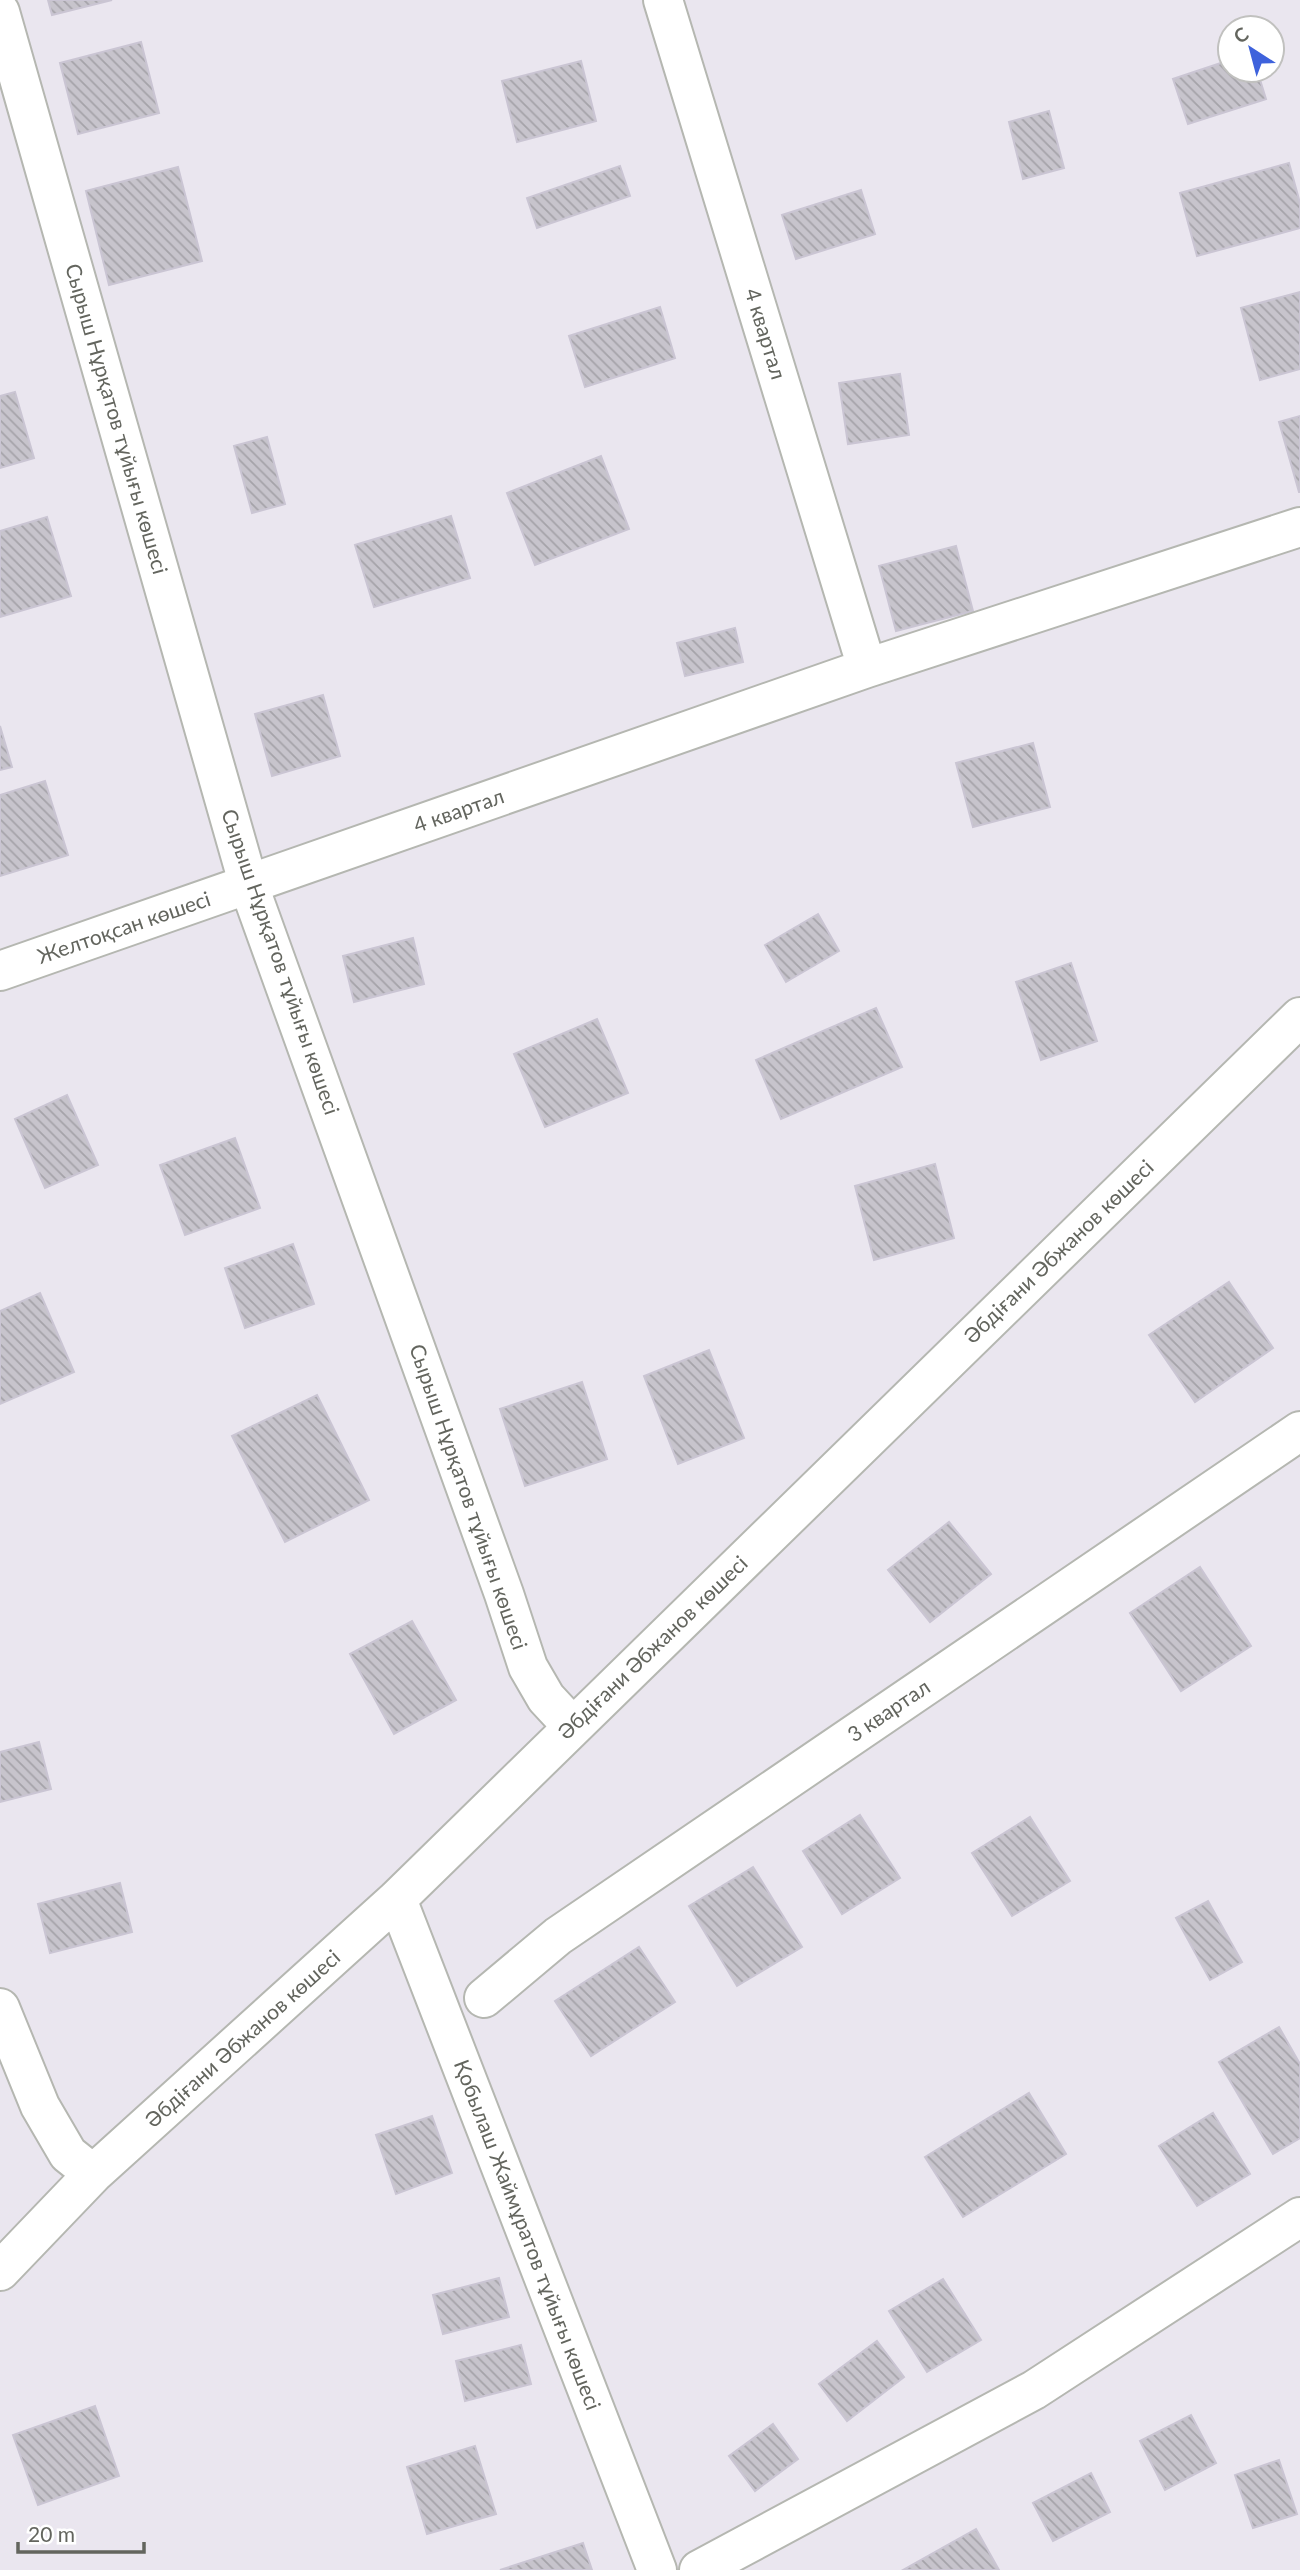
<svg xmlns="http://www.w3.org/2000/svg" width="1300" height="2570" font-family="Lato,sans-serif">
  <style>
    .building { fill: url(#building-back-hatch); stroke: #cac5d3; stroke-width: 2 }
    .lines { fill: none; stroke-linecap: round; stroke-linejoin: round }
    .minor-casing { stroke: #b5b7b1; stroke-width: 42 }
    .minor { stroke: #fff; stroke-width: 38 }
    .labels { text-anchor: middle; stroke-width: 7; stroke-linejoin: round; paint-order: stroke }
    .street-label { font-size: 21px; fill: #63655e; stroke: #fff }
  </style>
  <defs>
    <pattern id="building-back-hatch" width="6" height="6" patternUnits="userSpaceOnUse" patternTransform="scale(1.75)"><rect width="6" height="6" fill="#c7c4cc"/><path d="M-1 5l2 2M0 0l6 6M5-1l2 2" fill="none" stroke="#a5a3a9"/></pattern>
  </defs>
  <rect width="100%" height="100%" fill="#eae6ef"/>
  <path class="building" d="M48,0H112L52,15Z
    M141,42L159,113L78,134L60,63Z
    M1230,60V70H1257L1266,99L1188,124L1173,79Z
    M581,61L596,121L517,142L502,81Z
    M1049,111L1064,168L1023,179L1009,122Z
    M1289,163L1300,203V228L1197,256L1180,193Z
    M620,166L630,196L537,228L527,198Z
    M178,167L202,261L109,285L86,191Z
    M861,190L875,234L796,259L782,215Z
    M1300,292V369L1260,380L1241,308Z
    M660,307L675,358L585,387L569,336Z
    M900,374L909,435L848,444L839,383Z
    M15,392L34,458L0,468V396Z
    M1300,416V492H1299L1279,422Z
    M267,437L285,504L252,513L234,446Z
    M601,456L629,529L535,565L507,493Z
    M451,516L470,578L374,607L355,545Z
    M47,517L71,596L0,617V531Z
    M956,546L973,611L896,631L879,566Z
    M735,628L743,662L685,676L677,643Z
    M323,695L340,756L272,776L255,714Z
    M0,726L12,767L0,770Z
    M1033,743L1050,807L973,827L956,763Z
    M45,781L68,855L0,876V795Z
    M818,914L839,951L786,982L765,945Z
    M413,938L424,984L354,1002L343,956Z
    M1071,963L1097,1041L1041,1060L1016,982Z
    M876,1008L902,1067L781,1119L756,1060Z
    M597,1019L628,1093L545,1127L514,1054Z
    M67,1095L98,1165L45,1188L15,1119Z
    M235,1138L260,1208L185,1235L160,1165Z
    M935,1164L954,1238L874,1260L855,1186Z
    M293,1244L314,1304L245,1328L225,1268Z
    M1229,1282L1273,1348L1195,1402L1149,1335Z
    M40,1293L74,1372L0,1404V1311Z
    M709,1350L744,1438L678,1464L644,1376Z
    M582,1382L607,1459L525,1486L500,1409Z
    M317,1395L369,1500L285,1542L232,1436Z
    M949,1522L991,1574L930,1622L888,1570Z
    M1200,1567L1251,1646L1181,1691L1130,1613Z
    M412,1621L456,1700L394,1734L350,1654Z
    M39,1742L51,1789L0,1802V1752Z
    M860,1815L900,1878L842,1914L803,1851Z
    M1030,1817L1070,1881L1012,1916L972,1853Z
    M753,1867L802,1947L737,1986L689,1906Z
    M120,1883L132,1932L50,1953L38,1904Z
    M1208,1901L1242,1962L1210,1980L1176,1918Z
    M639,1947L675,2002L591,2056L555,2001Z
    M1279,2027L1300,2064V2138L1273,2154L1219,2062Z
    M1029,2093L1066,2154L963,2217L925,2157Z
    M1213,2113L1250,2174L1197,2206L1159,2146Z
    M432,2116L452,2173L396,2194L376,2135Z
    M499,2278L509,2317L443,2334L433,2295Z
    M943,2279L981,2340L927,2372L889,2311Z
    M877,2341L904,2377L847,2421L819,2384Z
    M521,2345L531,2384L465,2401L456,2361Z
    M95,2406L119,2476L38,2505L13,2435Z
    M1191,2415L1216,2463L1165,2490L1140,2441Z
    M773,2424L798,2459L755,2491L729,2456Z
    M475,2446L496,2514L427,2534L407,2467Z
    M1279,2460L1297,2514L1253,2528L1235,2475Z
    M1091,2473L1110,2512L1053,2541L1033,2503Z
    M976,2529L999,2570H903Z
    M583,2543L592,2570H500Z"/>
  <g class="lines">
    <defs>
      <path id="minor" d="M663,0L867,668
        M0,12L249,886L504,1594L528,1667L546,1698L572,1726
        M0,971L867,668L1300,527
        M397,1899L657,2570
        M484,1998L558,1936L1300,1431
        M0,2008L40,2106L68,2154L93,2174
        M0,2271L93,2174L397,1899L1300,1017
        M699,2570L1034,2390L1300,2217"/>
    </defs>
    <use href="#minor" class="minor-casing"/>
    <use href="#minor" class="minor"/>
  </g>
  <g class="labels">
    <g class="street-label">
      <text transform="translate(765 334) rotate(73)" y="7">4 квартал</text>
      <text transform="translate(116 419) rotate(74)" y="7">Сырыш Нұрқатов тұйығы көшесі</text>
      <text transform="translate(459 811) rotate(-19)" y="7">4 квартал</text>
      <text transform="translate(124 928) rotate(-19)" y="7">Желтоқсан көшесі</text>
      <text transform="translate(280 962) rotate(71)" y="7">Сырыш Нұрқатов тұйығы көшесі</text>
      <text transform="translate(1059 1252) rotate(-44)" y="7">Әбдіғани Әбжанов көшесі</text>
      <text transform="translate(468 1497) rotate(71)" y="7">Сырыш Нұрқатов тұйығы көшесі</text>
      <text transform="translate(653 1648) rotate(-44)" y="7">Әбдіғани Әбжанов көшесі</text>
      <text transform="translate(889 1711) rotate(-34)" y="7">3 квартал</text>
      <text transform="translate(243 2039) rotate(-42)" y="7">Әбдіғани Әбжанов көшесі</text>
      <text transform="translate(527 2235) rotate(69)" y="7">Қобылаш Жаймұратов тұйығы көшесі</text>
    </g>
  </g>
  <g transform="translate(1251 49) rotate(324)"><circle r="33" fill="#ffffff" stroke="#c1c1bf" stroke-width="2"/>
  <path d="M0-5L12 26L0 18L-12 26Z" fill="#3e62dc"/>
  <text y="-10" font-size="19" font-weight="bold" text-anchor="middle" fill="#63655e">С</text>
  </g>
  <path d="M18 2542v10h126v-10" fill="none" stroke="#63655e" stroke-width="3.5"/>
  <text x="28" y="2542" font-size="21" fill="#63655e" stroke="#ffffff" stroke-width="5" paint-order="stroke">20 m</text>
</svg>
